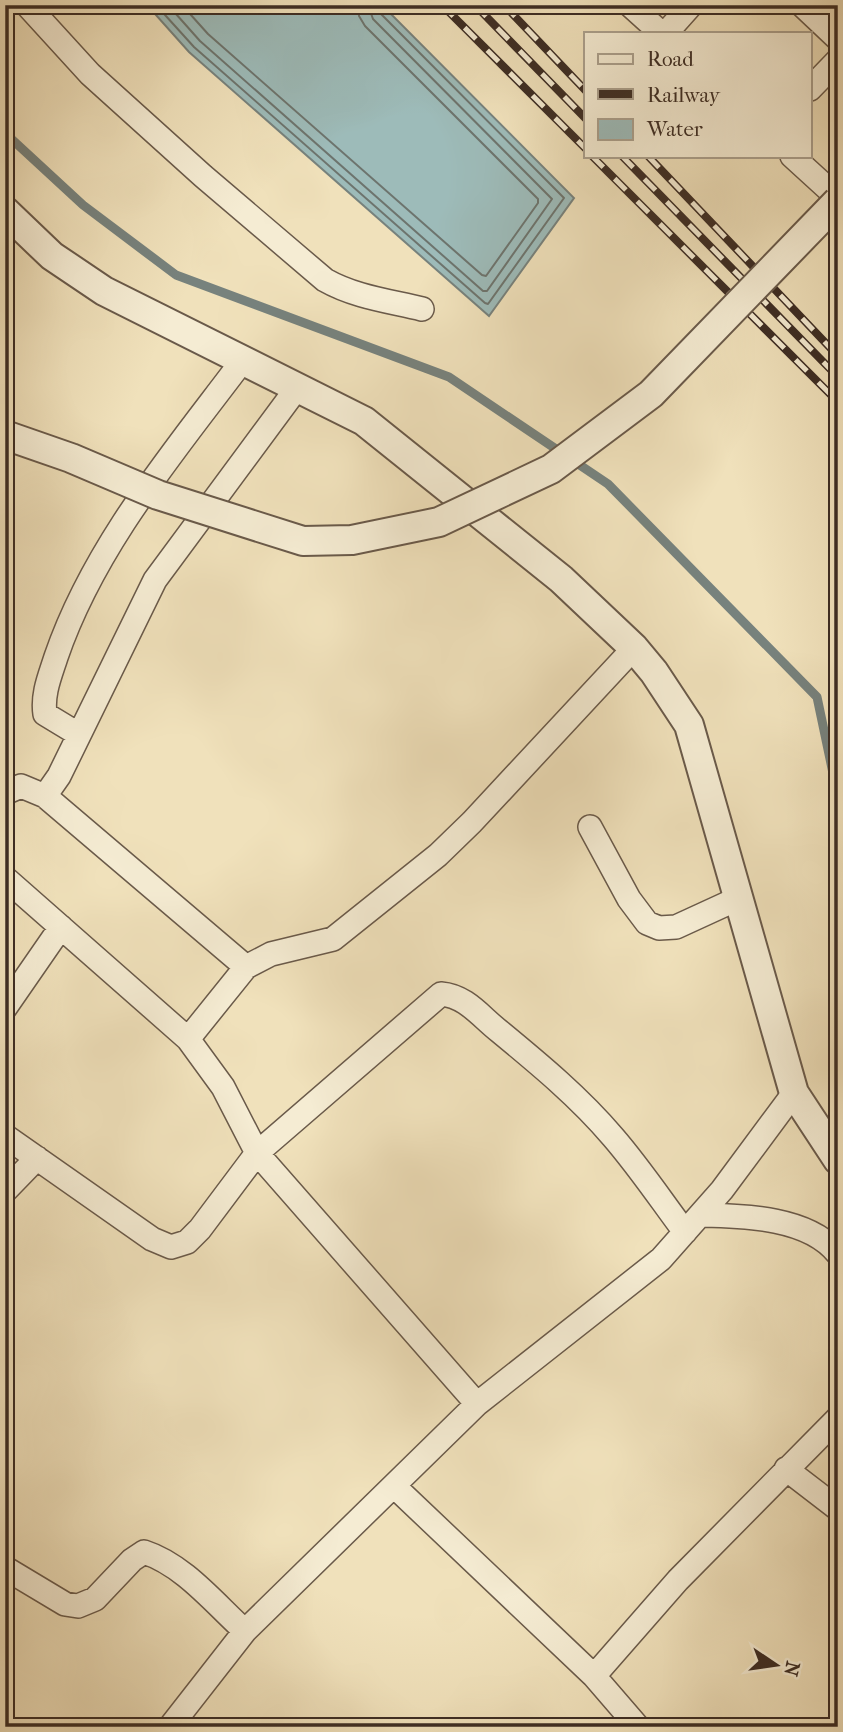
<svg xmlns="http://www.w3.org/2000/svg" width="843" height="1732" font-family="'IM FELL French Canon',serif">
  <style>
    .water { fill: #9dbbb9; stroke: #77827d; stroke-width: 2 }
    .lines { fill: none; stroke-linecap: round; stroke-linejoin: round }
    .shore { stroke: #6d746e; stroke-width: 2 }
    .stream { stroke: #77827d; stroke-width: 9 }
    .minor-casing { stroke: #6a5a4a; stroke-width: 26 }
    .tertiary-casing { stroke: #6a5a4a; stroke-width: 32 }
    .minor { stroke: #f5ecd3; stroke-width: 23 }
    .tertiary { stroke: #f5ecd3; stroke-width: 28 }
    .rail-casing { stroke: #3d2d24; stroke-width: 8 }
    .rail { stroke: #f5ecd3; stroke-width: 5; stroke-dasharray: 16; stroke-linecap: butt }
    .tertiary-bridge-casing { stroke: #6a5a4a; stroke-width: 32; stroke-linecap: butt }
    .tertiary-bridge { stroke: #f5ecd3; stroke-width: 28 }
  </style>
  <rect width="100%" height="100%" fill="#f0e1bb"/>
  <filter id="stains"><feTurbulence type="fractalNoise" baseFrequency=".00286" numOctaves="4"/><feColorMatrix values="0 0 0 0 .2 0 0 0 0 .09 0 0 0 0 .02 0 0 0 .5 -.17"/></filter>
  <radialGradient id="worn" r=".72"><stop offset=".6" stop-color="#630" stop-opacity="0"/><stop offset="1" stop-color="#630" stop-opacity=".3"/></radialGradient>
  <path class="water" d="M147,5H382L574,198L489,316L189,52Z"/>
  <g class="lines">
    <path class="shore" d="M156,5L194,47L485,303L488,304L564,198L380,13L377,5
      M168,5L200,41L483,291H487L552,199L373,19L368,5
      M182,5L208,34L482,275L486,276L538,203V199L365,26L359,16L358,5"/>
    <path class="stream" d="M5,133L83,205L176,275L449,377L608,484L817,697L838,797"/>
    <defs>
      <path id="minor" d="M27,5L90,74L203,176L325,280C355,297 389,301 422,309
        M630,5L661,33
        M802,5L838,39
        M666,33L691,5
        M810,89L838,60
        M792,156L838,198
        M78,734L45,714C42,694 50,676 56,657C94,546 173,453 243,360
        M5,793L21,786L45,796L59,776L155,580L297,388
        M45,796L246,967
        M590,827L629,899L647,923L659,928L676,927L737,899
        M5,878L188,1039L223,1087L257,1153L477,1404
        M5,1008L61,927
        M188,1039L246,967L271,954L333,939L438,855L472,822L634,648
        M5,1136L152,1239L171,1247L187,1242L200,1229L257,1153L441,994C466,996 480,1016 499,1031C539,1064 579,1097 613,1137C639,1167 661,1200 685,1232
        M5,1191L37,1158
        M701,1215C744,1216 809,1217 838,1254
        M786,1469L838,1509
        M394,1486L594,1676L638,1727
        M5,1568L65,1604L78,1606L95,1599L132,1560L144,1552C184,1565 214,1603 245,1631
        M594,1676L678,1580L838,1418
        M170,1727L245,1631L477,1404L661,1259L722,1190L794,1093"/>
      <path id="tertiary" d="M5,211L52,256L104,291L364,421L561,579L634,648L654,672L689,725L794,1093L838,1160"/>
    </defs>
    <use href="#minor" class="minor-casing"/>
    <use href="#tertiary" class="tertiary-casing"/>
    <use href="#minor" class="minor"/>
    <use href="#tertiary" class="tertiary"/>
    <defs>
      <path id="rail" d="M442,5L586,149
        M475,5L586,119
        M504,5L586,91
        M592,156L838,402
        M622,156L838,377
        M648,156L838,356"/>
    </defs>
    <use href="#rail" class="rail-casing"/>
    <use href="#rail" class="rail"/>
    <defs>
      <path id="tertiary-bridge" d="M5,435L71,458L158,495L303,541L352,540L439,522L551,469L651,394L838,201"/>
    </defs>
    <use href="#tertiary-bridge" class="tertiary-bridge-casing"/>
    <use href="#tertiary-bridge" class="tertiary-bridge"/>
  </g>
  <rect width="843" height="1732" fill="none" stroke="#f0e1bb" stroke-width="28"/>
  <rect x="7" y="7" width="829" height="1718" fill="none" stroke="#3d2d24" stroke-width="3.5"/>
  <rect x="14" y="14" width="815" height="1704" fill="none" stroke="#3d2d24" stroke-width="2"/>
  <rect x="584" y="32" width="228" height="126" fill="#f5ecd3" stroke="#aba08d" stroke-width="2"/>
  <rect x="598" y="54" width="35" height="10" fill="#f5ecd3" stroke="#aba08d" stroke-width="2"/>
  <text x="647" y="66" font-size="21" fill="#3d2d24">Road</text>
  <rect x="598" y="89" width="35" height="10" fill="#3d2d24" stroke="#aba08d" stroke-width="2"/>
  <text x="647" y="102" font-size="21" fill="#3d2d24">Railway</text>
  <rect x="598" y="119" width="35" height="21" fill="#9dbbb9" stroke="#aba08d" stroke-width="2"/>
  <text x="647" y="136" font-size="21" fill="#3d2d24">Water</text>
  <g transform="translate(776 1665) rotate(103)" stroke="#f5ecd3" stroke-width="5" paint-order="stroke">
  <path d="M0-5L12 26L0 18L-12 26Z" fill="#3d2d24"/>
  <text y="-10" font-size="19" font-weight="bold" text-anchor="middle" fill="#3d2d24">N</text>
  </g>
  <rect width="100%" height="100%" filter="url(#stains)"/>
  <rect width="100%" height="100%" fill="url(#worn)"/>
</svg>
